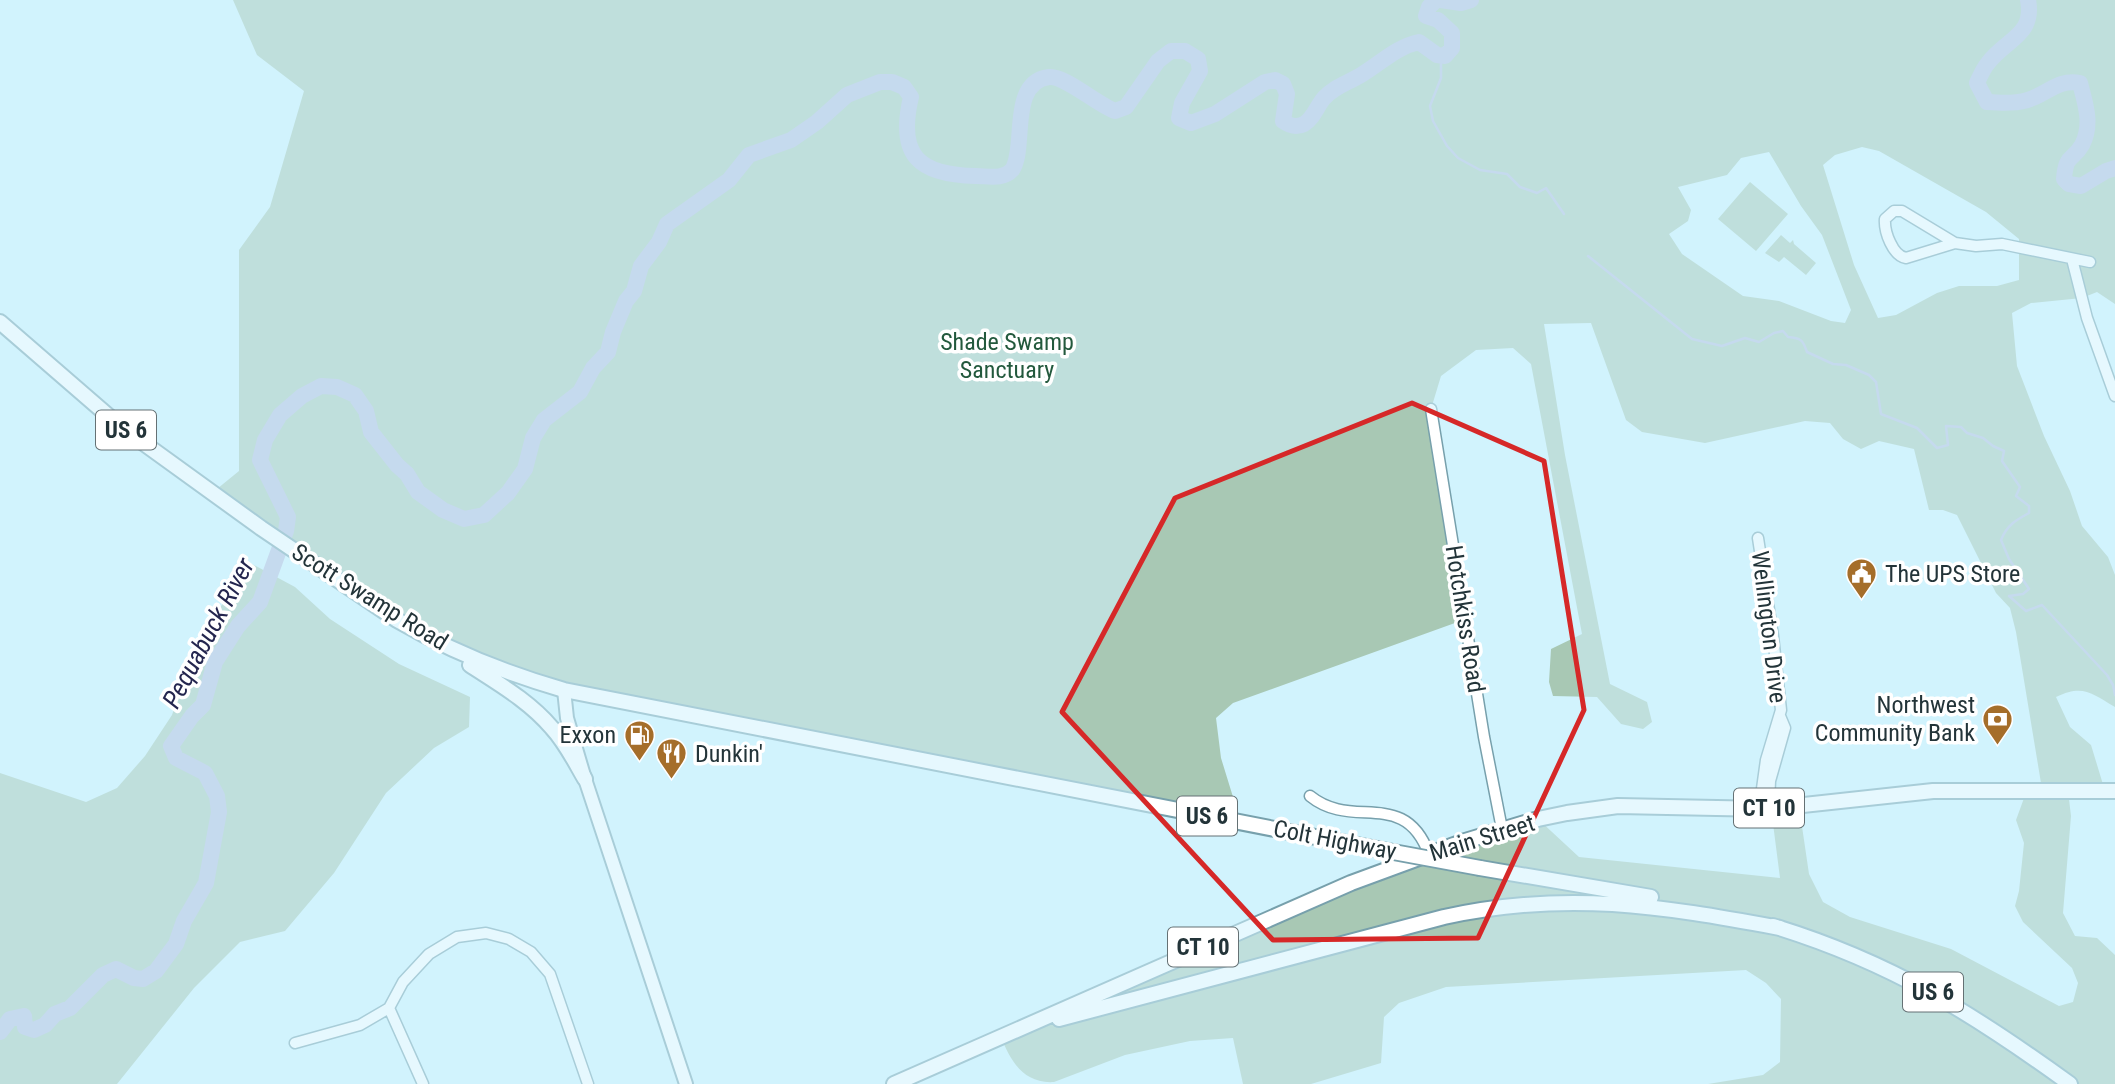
<svg xmlns="http://www.w3.org/2000/svg" width="2115" height="1084" font-family="'Roboto Condensed',sans-serif">
  <style>
    .green { fill: #a8c8b4; fill-rule: evenodd }
    .lines { fill: none; stroke-linecap: round; stroke-linejoin: round }
    .stream { stroke: #b7bcdb; stroke-width: 2.5 }
    .river { stroke: #b7bcdb; stroke-width: 16 }
    .minor-casing { stroke: #77a0ac; stroke-width: 13 }
    .major-casing { stroke: #77a0ac; stroke-width: 16 }
    .highway-casing { stroke: #77a0ac; stroke-width: 18 }
    .minor { stroke: #fff; stroke-width: 10 }
    .major { stroke: #fff; stroke-width: 12 }
    .highway { stroke: #fff; stroke-width: 14 }
    .highway-bridge-casing { stroke: #77a0ac; stroke-width: 18; stroke-linecap: butt }
    .highway-bridge { stroke: #fff; stroke-width: 14 }
    .marked { fill: none; stroke: #d62828; stroke-width: 5; stroke-linejoin: round }
    .labels { text-anchor: middle; stroke-width: 7; stroke-linejoin: round; paint-order: stroke }
    .shield { fill: #fff; stroke: #657174; stroke-width: 2 }
    .shield-label { font-size: 23px; font-weight: bold; fill: #233439 }
    .park-label { font-size: 24px; fill: #23593d; stroke: #fff }
    .poi-label { font-size: 24px; fill: #233439; stroke: #fff; text-anchor: start }
    .street-label { font-size: 24px; fill: #233439; stroke: #fff }
    .water-label { font-size: 26px; font-style: italic; fill: #24264f; stroke: #fff }
  </style>
  <rect width="100%" height="100%" fill="#d1f3fd"/>
  <path class="green" d="M233,0H2115V304L2097,292L2082,298L2031,303L2012,313L2017,366L2044,436L2070,491L2082,526L2108,557L2115,575V707C2091,693 2083,684 2056,697L2070,727L2091,745L2105,791H2068L2071,816L2063,913L2075,936L2097,938L2115,955V1084H1708L1763,1075L1780,1062L1781,999L1766,983L1746,970L1446,987L1399,1003L1384,1017L1381,1063L1311,1084H1243L1233,1038L1190,1041L1125,1055L1054,1082C1024,1084 1011,1062 1001,1037L1213,942L1538,819L1579,857L1780,878L1771,808L1799,806L1809,874L1823,902L1850,917L1951,949L2059,1006L2073,1002L2078,983L2072,968L2023,922L2015,906L2019,891L2024,843L2016,820L2027,790L2041,783L2016,632L2010,608L1996,593L1957,515L1943,510H1929L1914,449L1879,441L1861,449L1843,439L1830,423L1805,421L1705,443L1642,432L1626,420L1591,323L1544,324L1565,455L1610,684L1647,702L1652,722L1643,729L1621,724L1597,697L1553,696L1549,682L1551,649L1582,634L1531,364L1513,348L1476,350L1441,376L1431,409L1466,619L1233,703L1216,718L1221,758L1241,823L564,690L456,651L212,493L239,471V250L270,207L304,91L257,55ZM1862,147L1879,151L1986,212L2019,239V280L1997,286H1959L1937,293L1896,315L1878,318L1854,265L1823,165L1835,155ZM1769,152L1801,206L1822,235L1851,310L1845,323L1831,321L1779,301L1743,296L1682,254L1669,234L1688,221L1691,210L1678,187L1727,175L1741,158Z
    M1750,182L1788,214L1756,251L1718,219Z
    M1781,235L1790,243L1793,240L1794,244L1816,263L1806,275L1784,257L1779,262L1765,253Z
    M252,564L295,587L330,619L399,664L470,697L469,727L434,748L386,793L334,873L285,931L240,942L194,988L117,1084H0V773L86,802L117,788L145,756L172,715L191,659L210,621Z"/>
  <g class="lines">
    <path class="stream" d="M1441,56V78L1430,106L1433,121L1447,146L1458,158L1480,170L1507,174L1520,187L1537,193L1546,188L1564,214
      M1588,256L1692,339L1722,346L1745,338L1759,342L1774,333L1783,331L1788,337C1801,338 1803,340 1807,352L1833,364L1846,365L1869,375L1876,382L1881,414L1917,428L1937,448L1948,445L1946,426L1961,427L1967,433L1983,438L1993,446L2004,451L2002,461L2020,487L2016,496L2029,506V513C2016,520 2007,525 2001,540L2009,559L2029,589L2023,594L2009,596L2026,611L2042,605L2107,675L2113,685L2115,695"/>
    <path class="river" d="M1441,0L1461,3L1471,0
      M2028,0C2035,35 2006,39 1988,63C1983,69 1980,76 1977,83L1987,102C2002,103 2019,104 2033,98C2050,91 2060,79 2080,83C2085,103 2093,124 2082,145C2072,162 2066,153 2064,179L2069,184L2081,186L2106,171L2115,168
      M0,1032L10,1019L24,1016L25,1027L34,1030L45,1025L55,1014L70,1008L103,975L116,969L134,978L143,979L156,971L176,944L184,921L206,883L219,812L217,796L205,773L176,758L171,746L192,716L203,705L215,662L238,626L260,602L286,531L288,517L260,460L265,440L280,415L302,396L321,386L337,387L355,395L366,411L371,432L397,465L407,474L418,492L443,510L464,519L484,515L508,493L525,469L533,438L544,420L580,392L593,368L608,352L613,332L626,301L634,291L641,266L659,242L667,224L729,180L749,155L791,140L817,122L847,95L880,82H892L904,87L911,97C897,156 919,175 976,176C988,176 1003,180 1012,170C1027,149 1008,82 1049,77C1064,75 1098,105 1115,111L1126,107L1158,61L1171,51H1185L1198,59L1200,71L1182,103L1179,118L1191,123L1215,114L1265,82L1275,80L1283,84L1287,94L1283,121C1290,126 1296,128 1304,124C1313,119 1317,106 1324,98C1335,86 1348,83 1361,75C1381,63 1396,47 1419,42L1437,55L1445,56L1452,48V33L1438,20L1426,16L1429,7L1436,0"/>
    <defs>
      <path id="minor" d="M1955,243L1902,211H1894L1885,219C1884,232 1893,256 1906,258L1955,243L1976,246L2002,244L2090,262
        M2072,259L2087,318L2115,396
        M1431,409L1484,737L1502,829
        M1758,538L1773,636L1781,710L1766,760L1761,796L1766,809
        M1310,796C1353,831 1404,787 1429,854
        M1766,809L1769,802L1770,781L1785,728L1780,716
        M389,1008L423,1084
        M295,1043L360,1025L389,1008L403,982L429,954L457,937L486,933L509,939L531,952L550,974L588,1084"/>
      <path id="major" d="M564,690L567,718L585,779L686,1084"/>
      <path id="highway" d="M0,322L120,426L261,528L397,620C450,651 505,673 564,690L1377,849
        M470,665C499,684 529,701 552,728C566,743 575,762 585,779
        M1480,868L1651,897
        M1773,926C1891,962 1972,1013 2070,1084
        M1059,1019L1444,917C1566,890 1660,906 1780,928
        M894,1084L1351,883L1465,841L1538,819L1567,813L1618,806L1766,809L1933,791H2115"/>
    </defs>
    <use href="#minor" class="minor-casing"/>
    <use href="#major" class="major-casing"/>
    <use href="#highway" class="highway-casing"/>
    <use href="#minor" class="minor"/>
    <use href="#major" class="major"/>
    <use href="#highway" class="highway"/>
    <defs>
      <path id="highway-bridge" d="M1377,849L1480,868"/>
    </defs>
    <use href="#highway-bridge" class="highway-bridge-casing"/>
    <use href="#highway-bridge" class="highway-bridge"/>
  </g>
  <path d="M0 0H2115V1084H0ZM1412,403L1544,461L1584,710L1478,938L1273,940L1062,712L1175,498Z" fill="#d1f3fd" fill-opacity=".55" fill-rule="evenodd"/>
  <path class="marked" d="M1412,403L1544,461L1584,710L1478,938L1273,940L1062,712L1175,498Z"/>
  <defs>
    <symbol id="civic-pin" viewBox="-11 -11 22 30"><path d="M0 17L-7.5 6A9.5 9.5 0 1 1 7.5 6Z" fill="#a56e2a" stroke="#fff"/><path d="M-.6-6.5H3V-4.5H.6V-3L4-1V1h2V6H-6V1h2V-1L-.6-3ZM-1.2 2.5V6h2.4V2.5Z" fill="#fff"/></symbol>
    <symbol id="bank-pin" viewBox="-11 -11 22 30"><path d="M0 17L-7.5 6A9.5 9.5 0 1 1 7.5 6Z" fill="#a56e2a" stroke="#fff"/><path d="M-6-4H6V4H-6ZM0-2.3a2.3 2.3 0 1 0 0 4.6a2.3 2.3 0 1 0 0-4.6Z" fill="#fff"/></symbol>
    <symbol id="fuel-pin" viewBox="-11 -11 22 30"><path d="M0 17L-7.5 6A9.5 9.5 0 1 1 7.5 6Z" fill="#a56e2a" stroke="#fff"/><path d="M-5.5-6h7V0h2V4h1.3V-2.5L3-4.5l.8-.8L6-3V5H2.5V1h-1V6h-7ZM-4.2-4.7v3.2H.2V-4.7Z" fill="#fff"/></symbol>
    <symbol id="restaurant-pin" viewBox="-11 -11 22 30"><path d="M0 17L-7.5 6A9.5 9.5 0 1 1 7.5 6Z" fill="#a56e2a" stroke="#fff"/><path d="M-5-6h1v4h1v-4h1v4h1v-4h1v5L-1.5 .5V6h-2V.5L-5-1ZM5-6V6H3V1.5H1.5Q1.5-4 5-6Z" fill="#fff"/></symbol>
  </defs>
  <g fill-rule="evenodd">
    <use href="#civic-pin" x="1844" y="556" width="35" height="47"/>
    <use href="#bank-pin" x="1980" y="702" width="35" height="47"/>
    <use href="#fuel-pin" x="622" y="718" width="35" height="47"/>
    <use href="#restaurant-pin" x="654" y="736" width="35" height="47"/>
  </g>
  <g class="labels">
    <g class="shield">
      <rect x="96" y="410.5" width="60" height="39" rx="5"/>
      <rect x="1734" y="788.5" width="70" height="39" rx="5"/>
      <rect x="1177" y="796.5" width="60" height="39" rx="5"/>
      <rect x="1168" y="927.5" width="70" height="39" rx="5"/>
      <rect x="1903" y="972.5" width="60" height="39" rx="5"/>
    </g>
    <g class="shield-label">
      <text x="126" y="438">US 6</text>
      <text x="1769" y="816">CT 10</text>
      <text x="1207" y="824">US 6</text>
      <text x="1203" y="955">CT 10</text>
      <text x="1933" y="1000">US 6</text>
    </g>
    <g class="park-label">
      <text x="1007" y="350">Shade Swamp<tspan x="1007" dy="28">Sanctuary</tspan></text>
    </g>
    <g class="poi-label">
      <text x="1885" y="582">The UPS Store</text>
      <text x="1975" y="713" text-anchor="end">Northwest<tspan x="1975" dy="28">Community Bank</tspan></text>
      <text x="616" y="743" text-anchor="end">Exxon</text>
      <text x="695" y="762">Dunkin'</text>
    </g>
    <g class="street-label">
      <text transform="translate(370 597) rotate(32)" y="8">Scott Swamp Road</text>
      <text transform="translate(1465 619) rotate(81)" y="8">Hotchkiss Road</text>
      <text transform="translate(1769 627) rotate(83)" y="8">Wellington Drive</text>
      <text transform="translate(1482 838) rotate(-17)" y="8">Main Street</text>
      <text transform="translate(1335 840) rotate(11)" y="8">Colt Highway</text>
    </g>
    <g class="water-label">
      <text transform="translate(208 633) rotate(-62)" y="9">Pequabuck River</text>
    </g>
  </g>
</svg>
